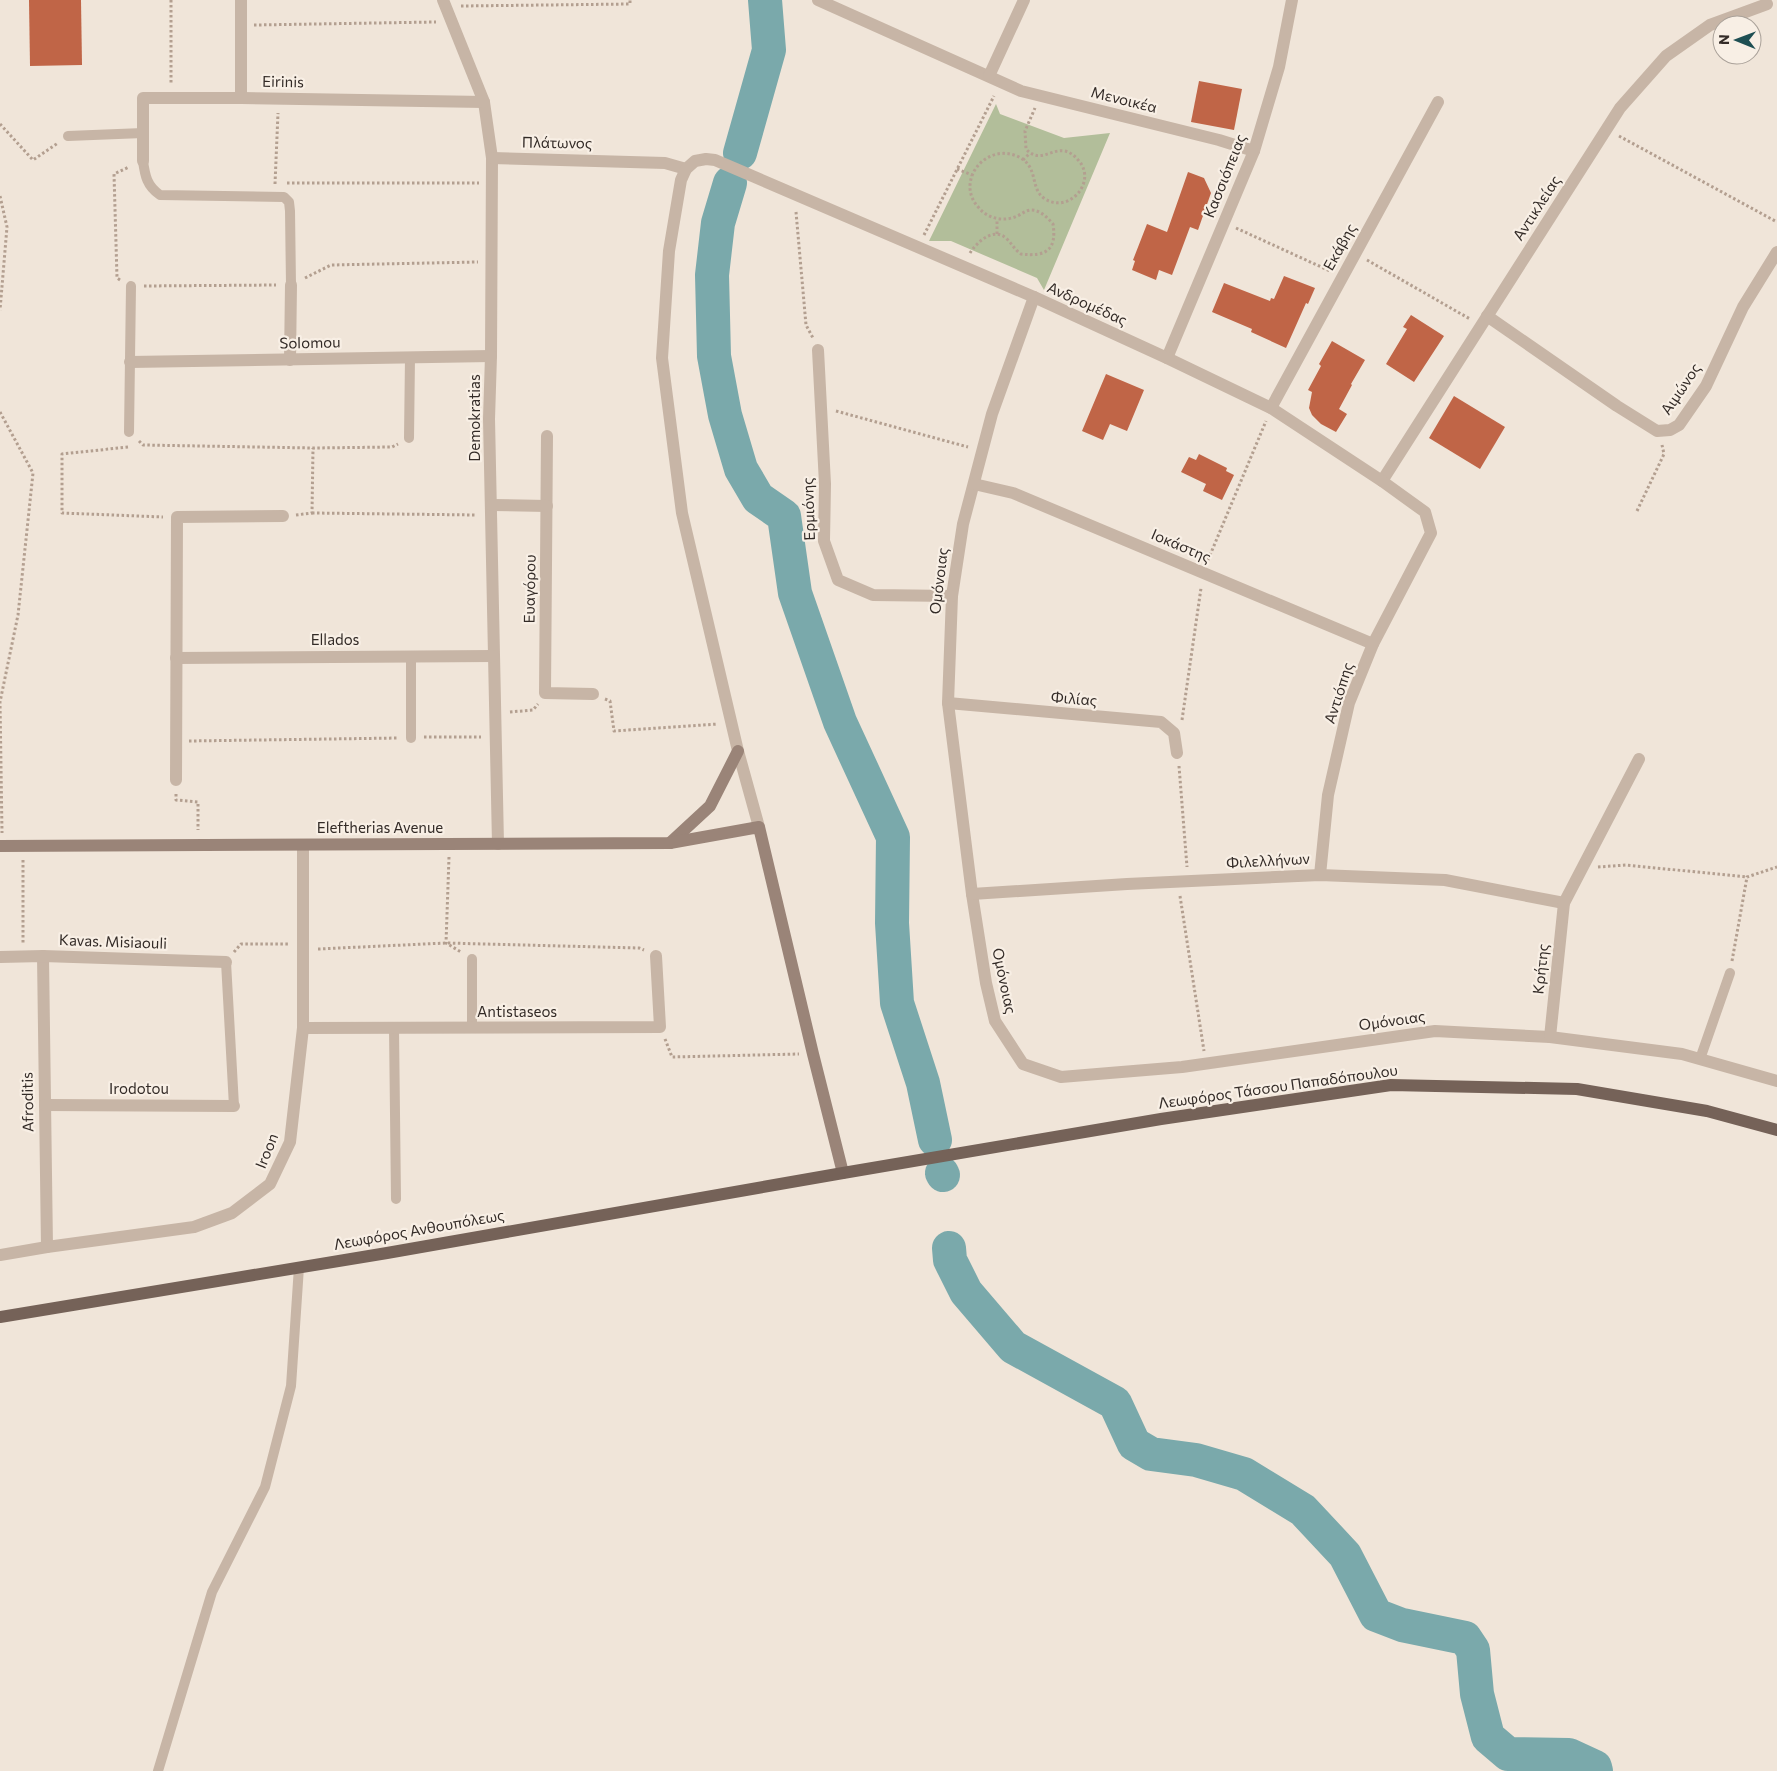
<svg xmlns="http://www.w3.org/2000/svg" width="1777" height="1771" font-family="Commissioner,sans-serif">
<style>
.green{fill:#b2be9a}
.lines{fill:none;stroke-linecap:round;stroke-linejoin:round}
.river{stroke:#7aa9ab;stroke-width:34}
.building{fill:#c06547}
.path{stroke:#b39f90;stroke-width:3;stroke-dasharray:2.5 2.5;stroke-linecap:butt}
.lane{stroke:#c7b5a6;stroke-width:10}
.street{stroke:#c7b5a6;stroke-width:12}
.secondary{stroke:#9a8478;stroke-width:12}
.primary{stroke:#756258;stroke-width:12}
.labels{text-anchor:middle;stroke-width:4.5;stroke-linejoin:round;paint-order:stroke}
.street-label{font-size:15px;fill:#332b27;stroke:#f8efe5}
</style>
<rect width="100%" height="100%" fill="#f0e5d9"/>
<polygon class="green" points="996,104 1000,114 1064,138 1110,133 1044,290 1037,278 951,241 929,241"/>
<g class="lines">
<g class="river">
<polyline points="740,153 769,50 765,0"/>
<polyline points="730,183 718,223 712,275 714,356 725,415 741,469 758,498 784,516 795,593 840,722 893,837 892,923 897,1003 923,1083 935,1140"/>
<polyline points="942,1173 943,1175"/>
<polyline points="949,1248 950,1260 966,1292 1013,1347 1115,1403 1134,1444 1151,1454 1196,1460 1244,1474 1303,1510 1345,1555 1376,1615 1402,1625 1465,1638 1473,1650 1477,1694 1488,1737 1508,1754 1569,1755 1595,1767 1596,1771"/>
</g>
</g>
<g class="building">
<polygon points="29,0 81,0 82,65 30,66"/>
<polygon points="1199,81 1242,89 1234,130 1191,122"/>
<polygon points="1188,172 1204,178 1211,193 1198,230 1190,227 1172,275 1159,270 1156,280 1132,270 1135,261 1133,260 1147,224 1167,232"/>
<polygon points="1284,276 1315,288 1308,304 1306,303 1286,348 1251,332 1252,329 1212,312 1224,283 1270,301 1271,298 1274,299"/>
<polygon points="1411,315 1444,336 1414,382 1386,364 1407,329 1403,327"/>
<polygon points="1332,341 1365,360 1351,384 1352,385 1339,409 1347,414 1336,432 1321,424 1312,415 1309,408 1312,392 1308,390 1321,366 1319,364"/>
<polygon points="1106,374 1144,390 1127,431 1110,424 1103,440 1082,431"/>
<polygon points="1454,396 1505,427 1480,469 1429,438"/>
<polygon points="1199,454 1227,468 1226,471 1234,475 1222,500 1203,491 1206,484 1181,472 1189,457 1196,460"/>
</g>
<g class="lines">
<g class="path">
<polyline points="171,0 171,85"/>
<polyline points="461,6 630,4 630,0"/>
<polyline points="254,25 436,22"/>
<polyline points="0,124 33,160 58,143"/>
<polyline points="1619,136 1777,222"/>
<polyline points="1023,160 1030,153"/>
<polyline points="957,169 972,175"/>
<polyline points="287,183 479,183"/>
<polyline points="275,184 278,113"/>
<polyline points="0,196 7,227 0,310"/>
<polyline points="796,212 806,325 813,338"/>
<polyline points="1236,228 1330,271"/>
<polyline points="997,234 997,219"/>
<polyline points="924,235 994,96"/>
<path d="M970 253C977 242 994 226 1007 239 1012 244 1015 250 1021 254 1046 257 1057 250 1053 224 1047 217 1040 210 1031 210 1026 210 1022 214 1017 216 1005 222 988 219 979 208 955 183 983 145 1014 155 1041 164 1028 188 1045 199 1069 214 1097 182 1079 161 1058 135 1044 169 1026 149L1025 131 1035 108"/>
<polyline points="1367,260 1470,319"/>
<polyline points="305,278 331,265 478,262"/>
<polyline points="120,280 117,278 114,174 129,167"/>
<polyline points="144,286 276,285"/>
<polyline points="836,411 968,447"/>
<polyline points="0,412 33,473 18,615 0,702 2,833"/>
<polyline points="139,441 143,445 313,448 392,447 398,444"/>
<polyline points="128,447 62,454 62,513 163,517"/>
<polyline points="1637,511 1664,454 1662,445"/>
<polyline points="312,513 476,515"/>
<polyline points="296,515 312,513 313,448"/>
<polyline points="1208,560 1266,421"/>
<polyline points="605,699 610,701 614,731 718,724"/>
<polyline points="510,712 533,710 538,704"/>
<polyline points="1182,720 1201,588"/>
<polyline points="424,737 481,737"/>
<polyline points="189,741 398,738"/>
<polyline points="1179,766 1187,867"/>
<polyline points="176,794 176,800 198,802 198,830"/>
<polyline points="449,857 446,943 461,952"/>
<polyline points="23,860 23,943"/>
<polyline points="1598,867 1626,865 1747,877"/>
<polyline points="1180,896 1204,1051"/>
<polyline points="318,949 446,943 639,948 644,950"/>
<polyline points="234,952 241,944 289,944"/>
<polyline points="1732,961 1747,877 1777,867"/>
<polyline points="665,1039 672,1057 799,1054"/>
</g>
<g class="lane">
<polyline points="68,136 143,133"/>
<path d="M143 161C145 176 147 186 160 195L284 197 289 202 290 211 291 285"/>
<polyline points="129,432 131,286"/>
<polyline points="409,438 410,357"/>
<polyline points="411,738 411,656"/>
<polyline points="226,962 234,1106"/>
<polyline points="394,1028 396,1199"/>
<polyline points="472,1028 472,959"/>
<polyline points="1700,1059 1730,973"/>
<polyline points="158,1771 212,1592 265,1487 291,1386 299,1267"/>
</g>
<g class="street">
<polyline points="443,0 484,102 492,158 491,356 489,419 498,844"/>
<polyline points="818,0 1021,91 1219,140 1254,151"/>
<polyline points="989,76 1024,0"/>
<polyline points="241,98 241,0"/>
<polyline points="492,158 665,163 686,169"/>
<polyline points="143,161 143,98 241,98 484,102"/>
<polyline points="1034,297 992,414 963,524 952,596 948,703 972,894 986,983 995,1021 1023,1064 1061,1077 1182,1067 1435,1031 1550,1037 1682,1054 1777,1081"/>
<polyline points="1487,316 1617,406 1657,431 1670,430 1679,425 1706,386 1743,307 1777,252"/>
<polyline points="818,350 825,484 824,541 838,580 873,595 952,596"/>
<polyline points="1167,358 1254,151 1279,67 1292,0"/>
<polyline points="290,360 291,285"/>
<polyline points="130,362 491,356"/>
<polyline points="1271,408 1438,102"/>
<polyline points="547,436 545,693 593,694"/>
<polyline points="1382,481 1620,108 1666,56 1710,25 1767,4"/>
<polyline points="974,484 1013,493 1373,644"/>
<polyline points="492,505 547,506"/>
<polyline points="176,658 493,656"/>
<polyline points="948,703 1161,722 1174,733 1177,753"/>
<polyline points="176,780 177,517 283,516"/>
<polyline points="759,827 738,751 682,513 662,358 669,251 681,180 686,169 695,161 706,159 715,160 1034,297 1167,358 1271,408 1382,481 1425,512 1431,533 1373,644 1349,703 1328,795 1320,875"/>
<polyline points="972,894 1127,884 1320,875 1445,880 1564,903"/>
<polyline points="43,956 47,1247"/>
<polyline points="0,957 43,956 226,962"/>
<polyline points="303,1028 660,1027 656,956"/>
<polyline points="1550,1037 1564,903 1639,759"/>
<polyline points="45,1105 234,1106"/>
<polyline points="0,1255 47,1247 194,1227 232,1213 270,1184 290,1142 303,1028 303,845"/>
</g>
<g class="secondary">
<polyline points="670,843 710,806 738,751"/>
<polyline points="0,846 670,843 759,827 813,1054 843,1173"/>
</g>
<polyline class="primary" points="0,1317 387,1253 843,1173 1161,1119 1391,1085 1577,1089 1707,1111 1777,1130"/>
</g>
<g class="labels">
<g class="street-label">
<text transform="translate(283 82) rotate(1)" y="5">Eirinis</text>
<text transform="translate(1124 100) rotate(14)" y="5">Μενοικέα</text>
<text transform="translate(557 143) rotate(1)" y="5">Πλάτωνος</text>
<text transform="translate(1225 176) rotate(-68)" y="5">Κασσιόπειας</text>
<text transform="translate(1537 208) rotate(-57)" y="5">Αντικλείας</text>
<text transform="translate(1340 247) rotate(-61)" y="5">Εκάβης</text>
<text transform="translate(1087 304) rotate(24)" y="5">Ανδρομέδας</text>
<text transform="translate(310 343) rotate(-1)" y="5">Solomou</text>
<text transform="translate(1681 389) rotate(-56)" y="5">Αιμώνος</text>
<text transform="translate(475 418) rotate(-90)" y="5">Demokratias</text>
<text transform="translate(809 509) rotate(-92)" y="5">Ερμιόνης</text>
<text transform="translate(1181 546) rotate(23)" y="5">Ιοκάστης</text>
<text transform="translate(939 581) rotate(-83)" y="5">Ομόνοιας</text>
<text transform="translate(530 589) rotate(-89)" y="5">Ευαγόρου</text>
<text x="335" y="645">Ellados</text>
<text transform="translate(1339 693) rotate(-72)" y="5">Αντιόπης</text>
<text transform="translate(1074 699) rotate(5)" y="5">Φιλίας</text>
<text x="380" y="833">Eleftherias Avenue</text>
<text transform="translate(1268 861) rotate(-3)" y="5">Φιλελλήνων</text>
<text transform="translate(113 942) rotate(2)" y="5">Kavas. Misiaouli</text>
<text transform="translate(1541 969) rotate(-84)" y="5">Κρήτης</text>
<text transform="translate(1004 981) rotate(78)" y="5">Ομόνοιας</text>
<text x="517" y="1017">Antistaseos</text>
<text transform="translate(1392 1021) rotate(-8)" y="5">Ομόνοιας</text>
<text transform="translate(1278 1087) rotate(-8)" y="5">Λεωφόρος Τάσσου Παπαδόπουλου</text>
<text x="139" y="1094">Irodotou</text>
<text transform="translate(28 1102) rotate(-91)" y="5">Afroditis</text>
<text transform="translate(267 1151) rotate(-68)" y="5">Iroon</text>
<text transform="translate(419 1230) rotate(-10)" y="5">Λεωφόρος Ανθουπόλεως</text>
</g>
</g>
<g transform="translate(1737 40) rotate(271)"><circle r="24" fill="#f8efe5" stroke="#a9a199"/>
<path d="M0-4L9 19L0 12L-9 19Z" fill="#1e4f53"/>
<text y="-8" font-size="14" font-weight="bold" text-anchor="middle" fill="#332b27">N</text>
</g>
</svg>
